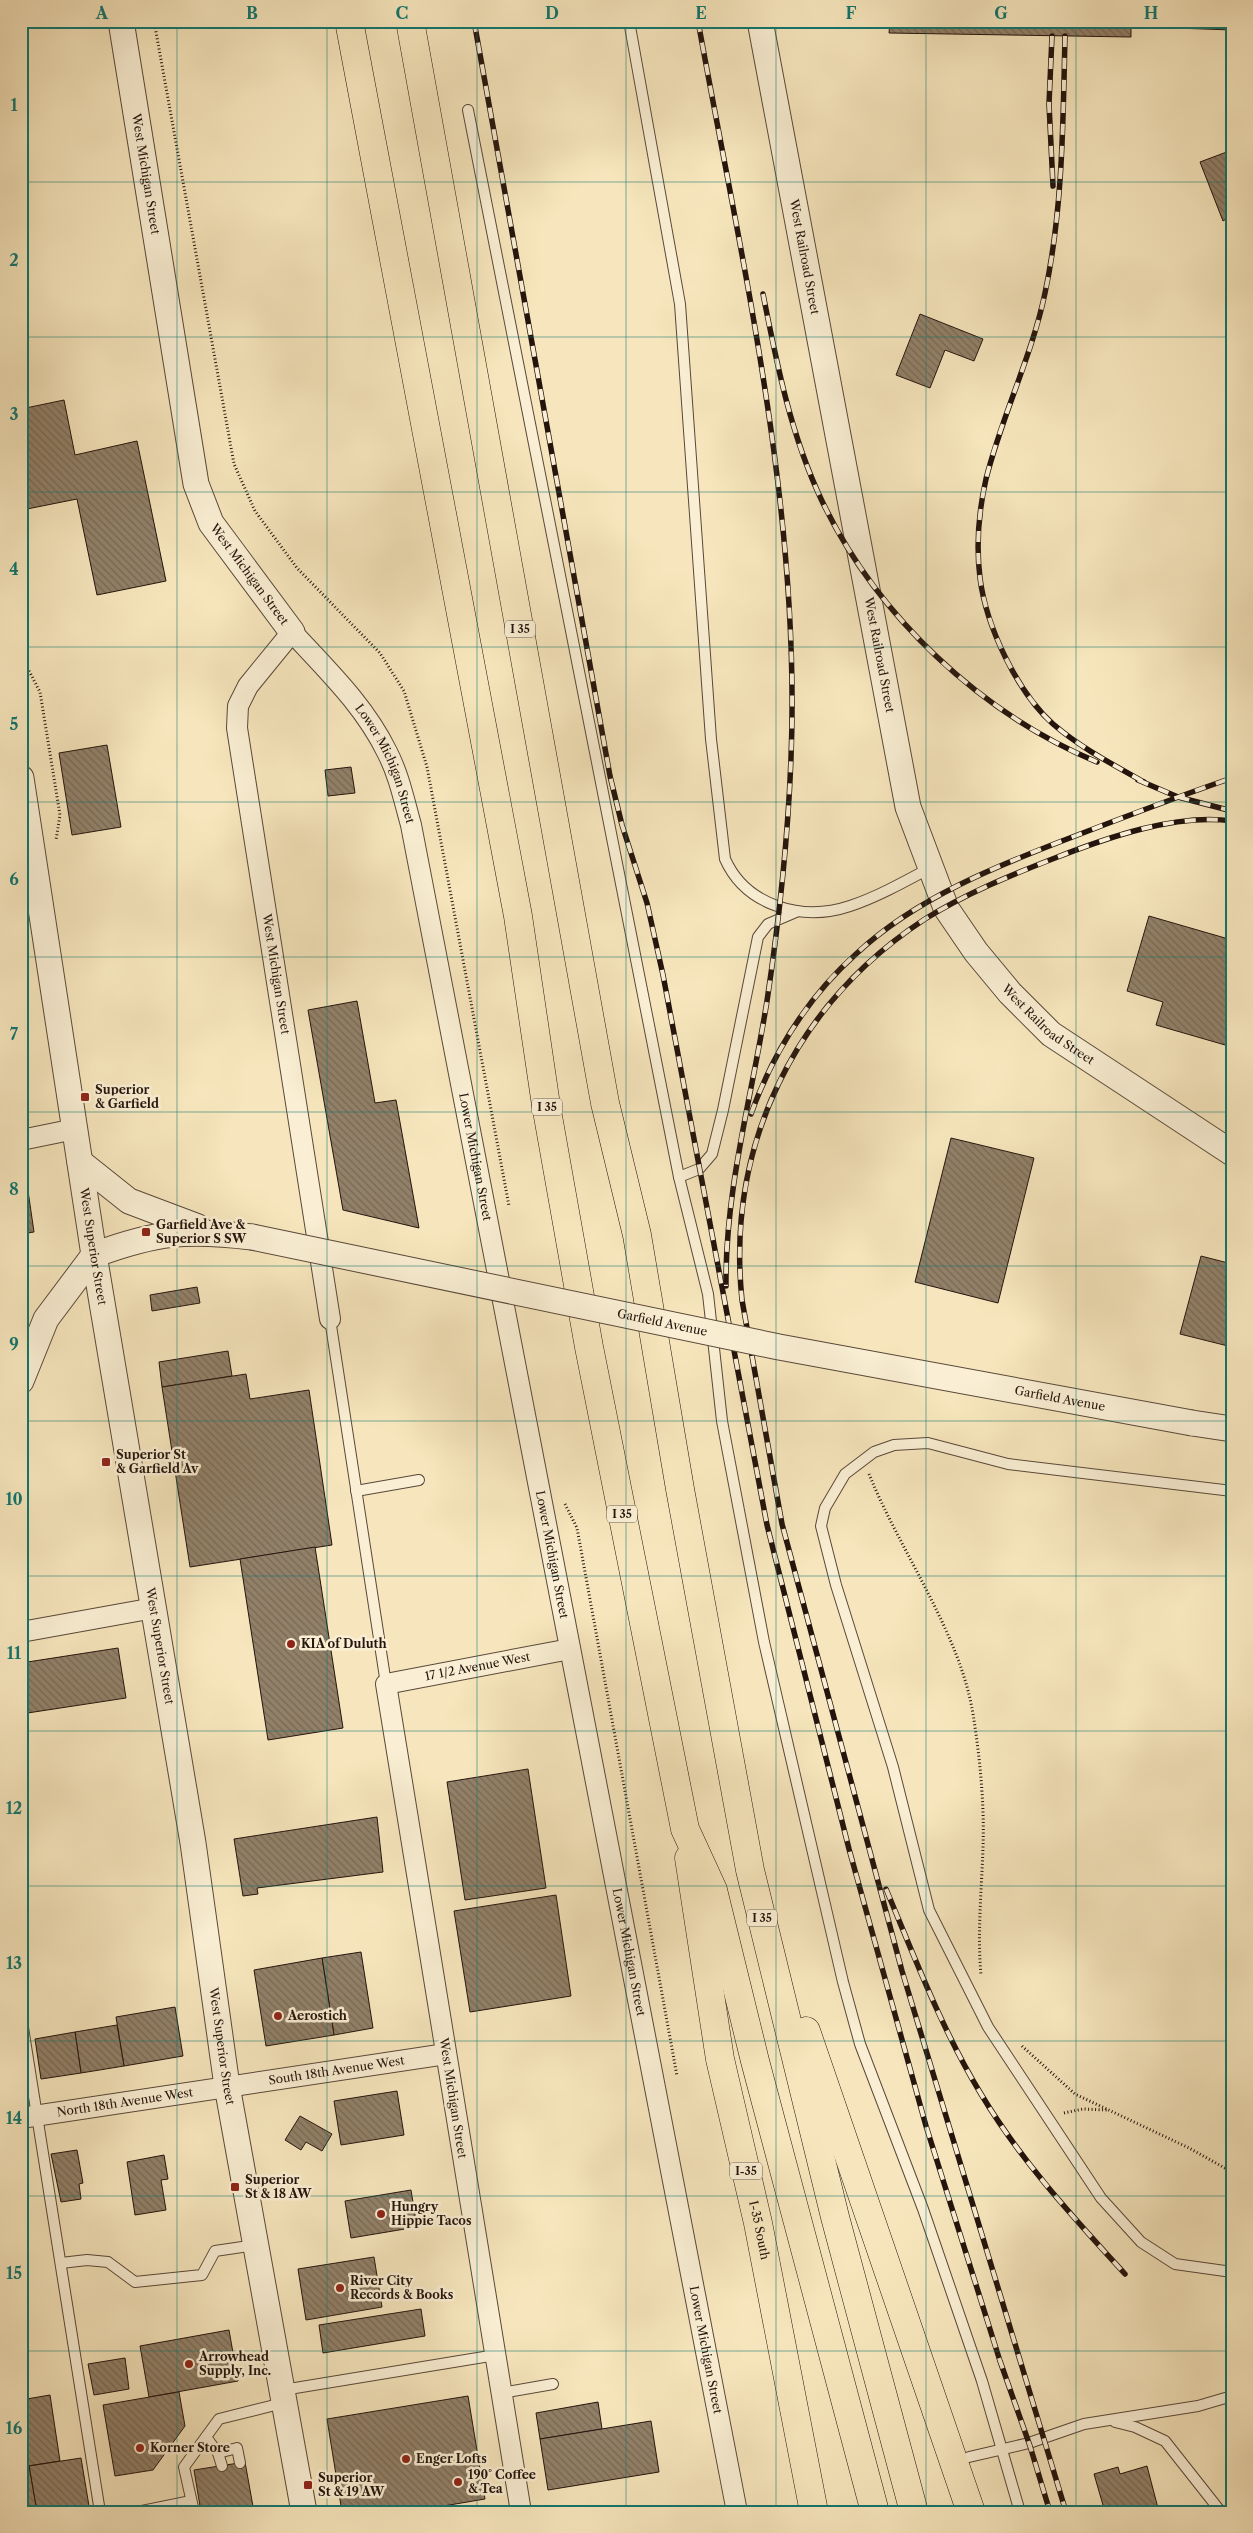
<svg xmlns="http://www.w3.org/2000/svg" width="1253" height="2533" font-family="'Libre Caslon Text',serif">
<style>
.building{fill:url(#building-back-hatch);stroke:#24140d}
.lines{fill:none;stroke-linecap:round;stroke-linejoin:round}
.service-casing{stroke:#594839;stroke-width:12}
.minor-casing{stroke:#594839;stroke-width:22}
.tertiary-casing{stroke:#594839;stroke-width:27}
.motorway-casing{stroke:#24140d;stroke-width:29}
.path{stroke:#24140d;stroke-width:3;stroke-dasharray:1 2.5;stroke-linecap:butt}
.service{stroke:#faefd4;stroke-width:10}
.minor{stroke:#faefd4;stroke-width:20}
.tertiary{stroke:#faefd4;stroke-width:25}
.motorway{stroke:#f7e6bd;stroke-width:28}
.rail-casing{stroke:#24140d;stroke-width:5.5}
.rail{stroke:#faefd4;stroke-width:4;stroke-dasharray:11;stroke-linecap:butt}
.tertiary-bridge-casing{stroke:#594839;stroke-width:27;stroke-linecap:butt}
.tertiary-bridge{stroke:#faefd4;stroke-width:25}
.grid{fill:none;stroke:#0f766e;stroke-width:1;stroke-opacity:0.55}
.poi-dot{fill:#8f2418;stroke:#faefd4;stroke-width:2}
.labels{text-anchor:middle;stroke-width:5;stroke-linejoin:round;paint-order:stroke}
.shield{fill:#faefd4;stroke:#645649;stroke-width:1}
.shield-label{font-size:11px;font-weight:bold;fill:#24140d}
.street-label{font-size:12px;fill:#24140d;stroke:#faefd4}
.poi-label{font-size:12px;font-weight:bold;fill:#24140d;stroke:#faefd4;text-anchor:start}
.neatline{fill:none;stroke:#0f766e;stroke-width:2}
.grid-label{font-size:16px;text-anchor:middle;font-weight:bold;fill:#0f766e}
</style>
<defs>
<pattern id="building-back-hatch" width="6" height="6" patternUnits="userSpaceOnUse" patternTransform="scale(1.25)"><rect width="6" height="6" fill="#928169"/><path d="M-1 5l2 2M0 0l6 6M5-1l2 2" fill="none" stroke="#776855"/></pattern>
</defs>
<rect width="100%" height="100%" fill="#f7e6bd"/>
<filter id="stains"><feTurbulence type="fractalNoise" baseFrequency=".004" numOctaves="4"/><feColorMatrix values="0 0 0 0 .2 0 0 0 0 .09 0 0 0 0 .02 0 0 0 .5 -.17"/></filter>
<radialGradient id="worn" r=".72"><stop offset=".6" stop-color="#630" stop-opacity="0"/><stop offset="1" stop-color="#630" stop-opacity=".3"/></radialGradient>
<g class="building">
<polygon points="890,21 1131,21 1131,37 889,33"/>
<polygon points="1175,21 1232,21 1232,30 1175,28"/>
<polygon points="1232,150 1232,229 1228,218 1223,221 1200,162"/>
<polygon points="920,314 983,339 974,361 945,350 930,388 896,375"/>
<polygon points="64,400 75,455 137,441 166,581 97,595 77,499 22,510 21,409"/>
<polygon points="107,745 121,827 72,835 59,753"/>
<polygon points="351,767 355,793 328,796 325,770"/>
<polygon points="1149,916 1232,940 1232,1047 1156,1025 1163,1002 1127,991"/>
<polygon points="357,1001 375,1103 396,1100 419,1228 343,1210 308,1010"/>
<polygon points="951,1138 1034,1158 998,1303 915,1282"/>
<polygon points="27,1184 34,1232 21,1234 21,1185"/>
<polygon points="1201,1256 1232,1264 1232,1347 1180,1334"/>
<polygon points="197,1287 200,1303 152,1311 150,1295"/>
<polygon points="228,1351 232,1376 162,1387 159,1362"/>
<polygon points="246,1374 250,1399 309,1390 332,1545 190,1567 162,1387"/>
<polygon points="315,1547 343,1728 268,1740 240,1559"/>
<polygon points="118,1648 126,1698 21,1714 21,1663"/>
<polygon points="528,1769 546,1888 465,1900 447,1782"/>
<polygon points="377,1817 383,1872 257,1888 258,1894 243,1896 234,1839"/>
<polygon points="556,1895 571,1996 470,2012 454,1911"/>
<polygon points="361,1952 373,2028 334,2035 322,1958"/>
<polygon points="322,1958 334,2035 266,2046 254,1970"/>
<polygon points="175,2007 183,2056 124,2066 116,2017"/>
<polygon points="117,2025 124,2066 81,2073 75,2032"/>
<polygon points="75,2032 81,2073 41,2079 35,2039"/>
<polygon points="397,2091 404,2135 341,2145 334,2101"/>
<polygon points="300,2116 332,2134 322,2151 306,2142 301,2150 285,2140"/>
<polygon points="77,2150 83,2183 79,2184 81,2199 61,2202 51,2154"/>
<polygon points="164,2155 168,2179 161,2180 166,2210 135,2215 127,2162"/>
<polygon points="411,2190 417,2227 351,2238 345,2201"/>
<polygon points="374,2257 382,2307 306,2320 298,2269"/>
<polygon points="421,2309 425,2336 323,2353 319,2325"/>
<polygon points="229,2330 238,2381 149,2397 140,2346"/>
<polygon points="125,2358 129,2389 94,2395 88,2364"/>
<polygon points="179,2392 185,2426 153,2470 115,2476 103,2405"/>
<polygon points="50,2395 60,2461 21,2467 21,2400"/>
<polygon points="468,2396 485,2499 408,2512 342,2512 327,2419"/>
<polygon points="598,2402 602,2429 540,2439 536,2413"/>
<polygon points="651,2421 659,2472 548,2490 540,2439"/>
<polygon points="81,2458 90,2512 37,2512 29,2466"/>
<polygon points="245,2462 254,2512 201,2512 194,2470"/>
<polygon points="29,2466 37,2512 21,2512 21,2468"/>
<polygon points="1147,2466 1159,2512 1105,2512 1094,2474 1118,2467 1120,2474"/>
</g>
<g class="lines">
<defs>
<g id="service">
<path d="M629 21 680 304 711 739 725 859C746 906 802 922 850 906 877 897 904 882 930 868"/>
<polyline points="468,110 679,1177 708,1294 722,1421 764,1642 843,1982 860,2044 923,2209 982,2381 1020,2512"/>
<polyline points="679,1177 699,1169 712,1154 723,1110 758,937 768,924 796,912"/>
<polyline points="330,1319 386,1684"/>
<polyline points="356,1491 419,1480"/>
<polyline points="1232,1491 1008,1464 928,1443 894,1445 874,1452 845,1474 825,1508 821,1526 836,1585 893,1767 929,1910 988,2027 1101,2198 1141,2242 1175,2264 1232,2272"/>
<polyline points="21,2015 100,2512"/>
<polyline points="61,2263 87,2260 108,2262 135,2282 202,2275 215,2251 256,2245"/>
<polyline points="283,2390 496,2355"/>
<polyline points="502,2393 553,2384"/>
<polyline points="1115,2422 1135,2427 1165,2441 1221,2512"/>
<polyline points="206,2437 218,2453 222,2466"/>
<polyline points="218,2453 237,2448 240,2463"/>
<polyline points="969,2457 1029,2443 1084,2424 1198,2406 1232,2396"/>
<polyline points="137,2512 191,2501"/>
<polyline points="194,2512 184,2467 219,2419 283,2403"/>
</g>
<g id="minor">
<polyline points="21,1140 75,1129"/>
<path id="s1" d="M330 1319 237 728 238 706 248 686 292 632C327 670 364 705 387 752 399 775 404 800 411 825L737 2512"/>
<polyline points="21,1632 154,1608"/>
<path id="s2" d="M21 2118 446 2054"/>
<path id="s3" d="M521 2512 386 1684 570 1649"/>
</g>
<g id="tertiary">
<path id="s4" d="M121 21 196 484 211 523 292 632"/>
<path id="s5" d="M760 21 908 807 946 908 976 952 1010 993 1051 1034 1232 1153"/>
<path id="s6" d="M21 778 94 1255 193 1843 227 2086 304 2512"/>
<polyline points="80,1162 129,1201 198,1227"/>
<path d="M94 1255C156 1232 187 1229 252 1237"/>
<polyline points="21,1381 46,1319 94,1255"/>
<polyline points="1192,1423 1232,1429"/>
</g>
<g id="motorway">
<polyline points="349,21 518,916 546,1105 589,1347 685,1829 713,1890 755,2061 875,2512"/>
<polyline points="410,21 605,1103 637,1235 680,1489 750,1870 835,2217 914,2512"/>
<path id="s7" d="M689 1858 720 2059 758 2223 814 2512"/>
<polyline points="806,2031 971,2512"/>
</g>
</defs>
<use href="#service" class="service-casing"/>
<use href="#minor" class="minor-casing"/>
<use href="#tertiary" class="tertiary-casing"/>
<use href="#motorway" class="motorway-casing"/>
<g class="path">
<polyline points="154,21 234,464 255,511 297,568 380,653 404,691 427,767 509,1206"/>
<polyline points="21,637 26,665 40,692 60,815 56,840"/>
<path d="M869 1474C900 1551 960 1633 973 1714 978 1745 982 1780 983 1812 985 1866 976 1920 981 1975"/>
<polyline points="565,1504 577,1528 677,2076"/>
<polyline points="1022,2046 1075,2094 1189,2148 1232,2172"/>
<polyline points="1064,2113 1083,2109 1107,2110"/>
</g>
<use href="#service" class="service"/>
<use href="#minor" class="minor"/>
<use href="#tertiary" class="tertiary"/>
<use href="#motorway" class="motorway"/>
<defs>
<g id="rail">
<polyline points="474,21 610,776 622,825 647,903 663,975 767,1525 849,1849 926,2126 1000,2361 1030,2446 1050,2512"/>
<path d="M698 21C742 264 801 510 791 758 788 839 779 921 767 1001 752 1096 725 1189 726 1286"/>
<polyline points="1052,36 1049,104 1053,186"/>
<path d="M1065 36C1063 121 1063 209 1045 293 1032 356 1002 415 986 479 979 510 976 546 980 578 986 626 1017 692 1053 724 1081 748 1112 764 1144 782"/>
<path d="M763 294C777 365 791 436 822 501 877 616 980 713 1097 762"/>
<polyline points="1138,780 1178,797 1232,811"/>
<path d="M751 1114C773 1053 808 997 856 954 917 897 999 865 1075 836 1127 816 1179 796 1232 778"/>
<path d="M886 1889C915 1958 942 2030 981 2094 1021 2161 1073 2217 1125 2274"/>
<path d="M1066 2512 902 1971 782 1524 742 1300C726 1145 795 1004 925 919 965 894 1011 875 1055 858 1106 838 1176 813 1232 821"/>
</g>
</defs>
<use href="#rail" class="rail-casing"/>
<use href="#rail" class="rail"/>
<defs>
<g id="tertiary-bridge">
<path id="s8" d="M252 1237 779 1347 1192 1423"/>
</g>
</defs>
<use href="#tertiary-bridge" class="tertiary-bridge-casing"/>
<use href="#tertiary-bridge" class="tertiary-bridge"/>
</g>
<path class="grid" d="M177 21V2512M327 21V2512M477 21V2512M626 21V2512M776 21V2512M926 21V2512M1076 21V2512M21 182H1232M21 337H1232M21 492H1232M21 647H1232M21 802H1232M21 957H1232M21 1112H1232M21 1266H1232M21 1421H1232M21 1576H1232M21 1731H1232M21 1886H1232M21 2041H1232M21 2196H1232M21 2351H1232"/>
<g class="poi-dot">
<rect x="80" y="1092" width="10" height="10" rx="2.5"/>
<rect x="141" y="1227" width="10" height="10" rx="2.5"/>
<rect x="101" y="1457" width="10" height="10" rx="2.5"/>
<circle cx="291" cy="1644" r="5"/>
<circle cx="278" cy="2016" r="5"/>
<rect x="230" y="2182" width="10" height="10" rx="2.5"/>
<circle cx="381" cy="2214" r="5"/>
<circle cx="340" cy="2288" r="5"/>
<circle cx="189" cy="2364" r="5"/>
<circle cx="140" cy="2448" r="5"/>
<circle cx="406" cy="2459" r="5"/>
<circle cx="458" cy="2482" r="5"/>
<rect x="303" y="2480" width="10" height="10" rx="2.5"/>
</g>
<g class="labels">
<g class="shield">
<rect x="505" y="620.5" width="30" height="17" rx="4"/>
<rect x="532" y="1098.5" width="30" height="17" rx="4"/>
<rect x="607" y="1505.5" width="30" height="17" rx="4"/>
<rect x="747" y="1909.5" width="30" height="17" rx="4"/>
<rect x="730" y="2162.5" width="32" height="17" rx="4"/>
</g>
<g class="shield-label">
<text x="520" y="633">I 35</text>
<text x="547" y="1111">I 35</text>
<text x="622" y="1518">I 35</text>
<text x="762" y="1922">I 35</text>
<text x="746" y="2175">I-35</text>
</g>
<g class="street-label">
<text dy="4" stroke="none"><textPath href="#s4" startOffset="155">West Michigan Street</textPath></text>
<text dy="4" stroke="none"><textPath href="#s5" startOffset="240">West Railroad Street</textPath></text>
<text dy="4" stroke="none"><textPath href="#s4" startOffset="575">West Michigan Street</textPath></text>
<text dy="4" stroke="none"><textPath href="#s5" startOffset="645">West Railroad Street</textPath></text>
<text dy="4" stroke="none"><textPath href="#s1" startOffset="876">Lower Michigan Street</textPath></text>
<text transform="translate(276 974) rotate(81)" y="4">West Michigan Street</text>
<text dy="4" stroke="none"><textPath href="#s5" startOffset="1064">West Railroad Street</textPath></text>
<text dy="4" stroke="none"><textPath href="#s1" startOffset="1281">Lower Michigan Street</textPath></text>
<text dy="4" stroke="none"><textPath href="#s6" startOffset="474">West Superior Street</textPath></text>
<text dy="4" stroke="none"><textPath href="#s8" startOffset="419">Garfield Avenue</textPath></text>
<text dy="4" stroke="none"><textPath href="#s8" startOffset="824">Garfield Avenue</textPath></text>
<text dy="4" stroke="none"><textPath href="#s1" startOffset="1686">Lower Michigan Street</textPath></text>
<text dy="4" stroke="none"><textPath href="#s6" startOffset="879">West Superior Street</textPath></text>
<text dy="4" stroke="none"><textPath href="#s3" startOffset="932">17 1/2 Avenue West</textPath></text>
<text dy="4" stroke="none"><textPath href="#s1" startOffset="2091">Lower Michigan Street</textPath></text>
<text dy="4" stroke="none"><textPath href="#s6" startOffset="1284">West Superior Street</textPath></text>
<text dy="4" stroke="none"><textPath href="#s2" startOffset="319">South 18th Avenue West</textPath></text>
<text transform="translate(453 2098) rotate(81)" y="4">West Michigan Street</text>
<text dy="4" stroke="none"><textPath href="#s2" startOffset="105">North 18th Avenue West</textPath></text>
<text dy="4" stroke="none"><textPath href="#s7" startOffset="379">I-35 South</textPath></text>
<text dy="4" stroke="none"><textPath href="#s1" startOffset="2496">Lower Michigan Street</textPath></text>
</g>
<g class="poi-label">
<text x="95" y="1094">Superior<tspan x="95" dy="14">&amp; Garfield</tspan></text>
<text x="156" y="1229">Garfield Ave &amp;<tspan x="156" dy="14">Superior S SW</tspan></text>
<text x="116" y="1459">Superior St<tspan x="116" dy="14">&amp; Garfield Av</tspan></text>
<text x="301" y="1648">KIA of Duluth</text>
<text x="288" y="2020">Aerostich</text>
<text x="245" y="2184">Superior<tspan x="245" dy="14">St &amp; 18 AW</tspan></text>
<text x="391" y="2211">Hungry<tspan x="391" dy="14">Hippie Tacos</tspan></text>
<text x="350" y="2285">River City<tspan x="350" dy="14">Records &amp; Books</tspan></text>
<text x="199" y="2361">Arrowhead<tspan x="199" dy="14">Supply, Inc.</tspan></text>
<text x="150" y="2452">Korner Store</text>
<text x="416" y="2463">Enger Lofts</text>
<text x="468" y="2479">190° Coffee<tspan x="468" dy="14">&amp; Tea</tspan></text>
<text x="318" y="2482">Superior<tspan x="318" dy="14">St &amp; 19 AW</tspan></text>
</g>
</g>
<rect width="1253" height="2533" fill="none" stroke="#f7e6bd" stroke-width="55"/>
<rect x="28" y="28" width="1198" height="2478" class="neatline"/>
<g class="grid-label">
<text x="102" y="19">A</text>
<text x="252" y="19">B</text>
<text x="402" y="19">C</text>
<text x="552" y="19">D</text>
<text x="701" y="19">E</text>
<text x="851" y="19">F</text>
<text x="1001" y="19">G</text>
<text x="1151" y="19">H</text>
<text x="14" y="111">1</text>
<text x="14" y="266">2</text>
<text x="14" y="420">3</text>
<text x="14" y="575">4</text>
<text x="14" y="730">5</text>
<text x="14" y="885">6</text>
<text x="14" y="1040">7</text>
<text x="14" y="1195">8</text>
<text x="14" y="1350">9</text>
<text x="14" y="1505">10</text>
<text x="14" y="1659">11</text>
<text x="14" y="1814">12</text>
<text x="14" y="1969">13</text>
<text x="14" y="2124">14</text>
<text x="14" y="2279">15</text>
<text x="14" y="2434">16</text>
</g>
<rect width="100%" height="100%" filter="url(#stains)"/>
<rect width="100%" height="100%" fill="url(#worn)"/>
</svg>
